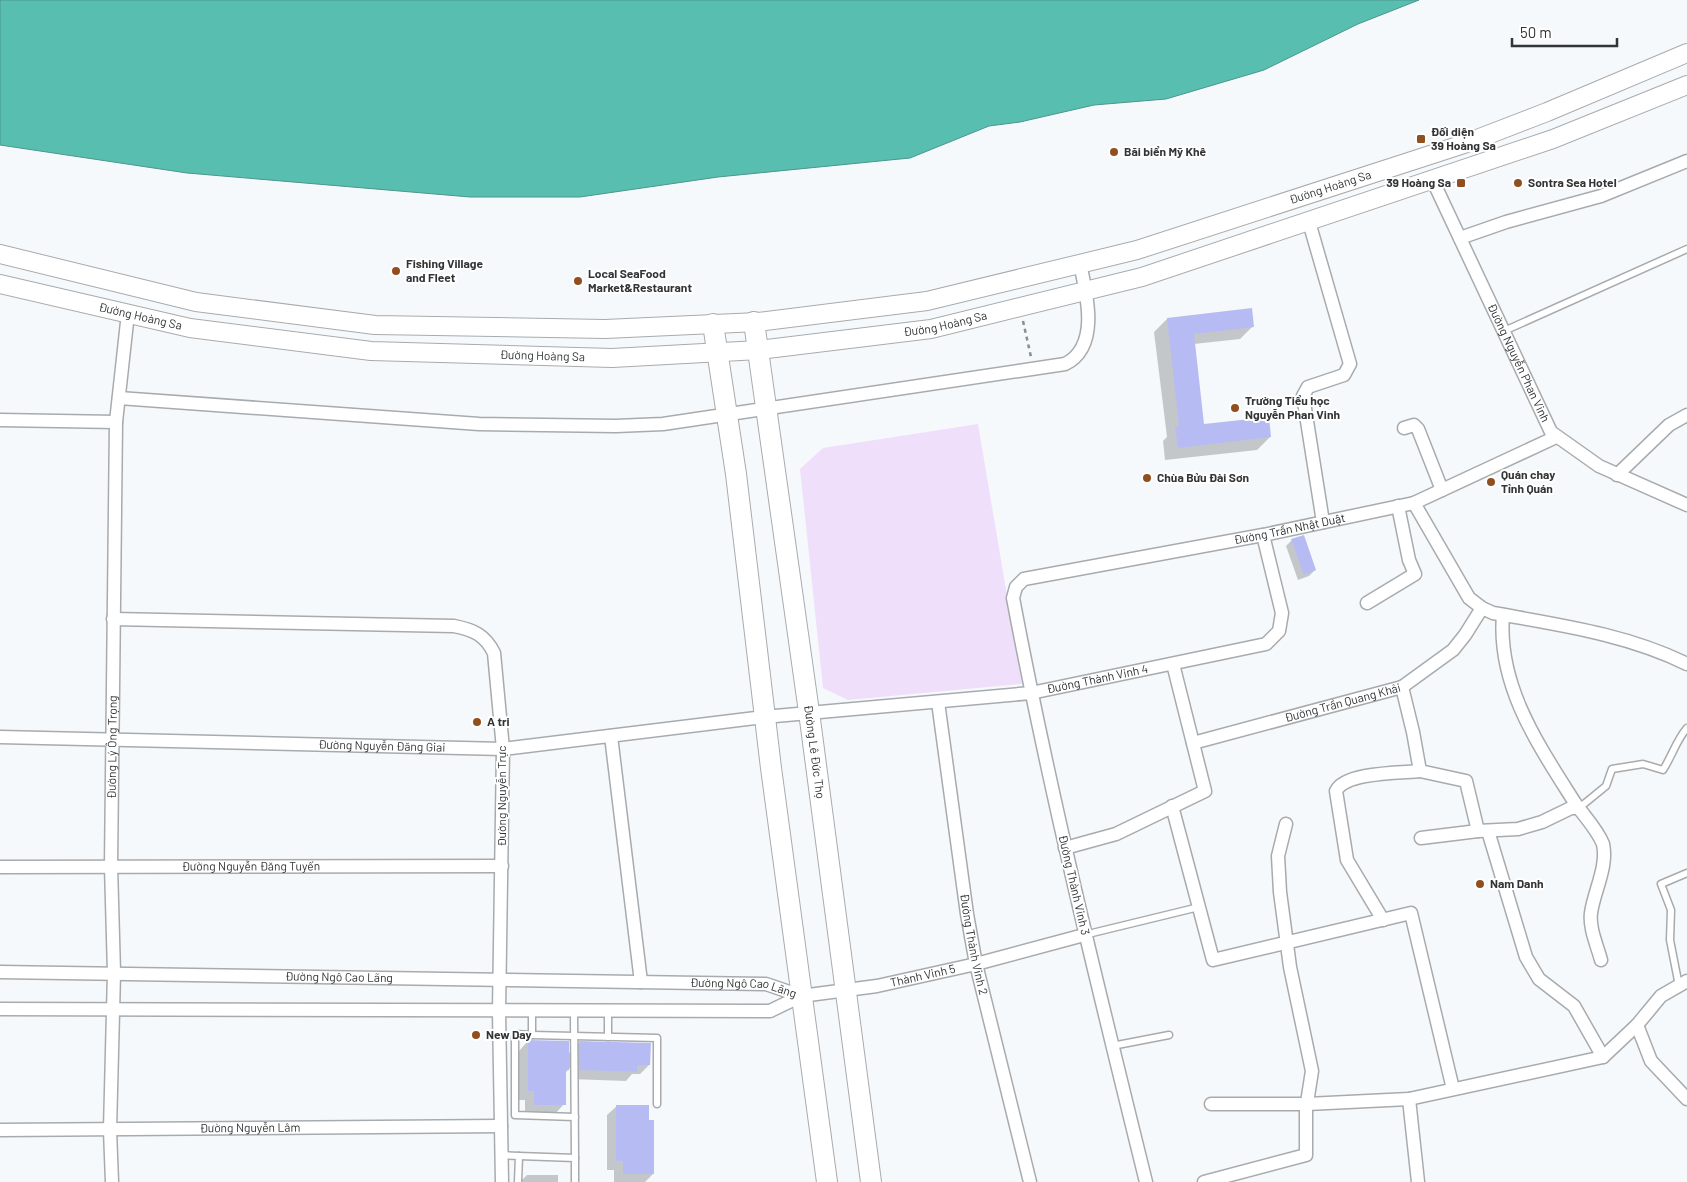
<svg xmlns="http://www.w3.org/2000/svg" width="1687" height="1182" font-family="Barlow,sans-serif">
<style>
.green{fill:#f0dffa}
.water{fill:#58bfb0;stroke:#4d958b}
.shadow{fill:#0003}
.building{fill:#b7bbf3}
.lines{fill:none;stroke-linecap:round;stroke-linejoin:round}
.lane-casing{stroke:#a8abad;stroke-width:9}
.street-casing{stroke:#a8abad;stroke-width:15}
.secondary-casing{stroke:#a8abad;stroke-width:20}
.primary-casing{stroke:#a8abad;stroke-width:22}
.path{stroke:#8b8d8f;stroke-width:2.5;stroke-dasharray:4 4;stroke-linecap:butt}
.lane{stroke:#fff;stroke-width:6}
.street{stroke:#fff;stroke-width:12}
.secondary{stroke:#fff;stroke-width:18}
.primary{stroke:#fff;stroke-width:20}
.poi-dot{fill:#914e1e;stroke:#fff;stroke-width:2}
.labels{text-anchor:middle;stroke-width:4;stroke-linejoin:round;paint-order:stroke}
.poi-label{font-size:12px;font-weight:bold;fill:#333435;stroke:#fff;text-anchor:start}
.street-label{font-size:12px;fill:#333435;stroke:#fff}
</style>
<rect width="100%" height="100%" fill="#f6f9fc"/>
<polygon class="green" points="978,424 1022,684 848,700 823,688 800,469 823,448"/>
<polygon class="water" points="0,0 1419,0 1358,24 1264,70 1166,99 1094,105 1020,122 989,126 910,158 718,177 580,197 470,197 187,173 0,145"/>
<g class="shadow">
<polygon points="1167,319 1253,326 1240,339 1194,344 1203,425 1270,437 1257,450 1165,460 1163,441 1167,437 1154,332"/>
<polygon points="1292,540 1315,570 1309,576 1298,580 1286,546"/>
<polygon points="528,1041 568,1054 580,1042 649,1065 640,1074 632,1074 626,1081 570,1079 570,1068 564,1074 564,1104 555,1114 525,1114 525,1100 519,1100 519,1051"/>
<polygon points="617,1106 653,1174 645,1182 614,1182 614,1170 607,1170 607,1115"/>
<polygon points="527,1175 558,1175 558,1182 520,1182"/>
</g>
<g class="building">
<polygon points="1252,308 1254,327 1194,334 1204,424 1269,417 1271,437 1178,448 1175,427 1179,426 1167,318"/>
<polygon points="1304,535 1316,570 1304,575 1291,539"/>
<polygon points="528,1040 569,1041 569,1070 566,1070 566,1105 534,1105 534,1091 528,1091"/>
<polygon points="579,1041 651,1043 650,1065 637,1065 637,1072 579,1070"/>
<polygon points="616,1105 649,1105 649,1120 654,1120 654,1174 623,1174 623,1161 616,1161"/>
</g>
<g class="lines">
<defs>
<g id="lane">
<polyline points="1504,331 1687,249"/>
<path d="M1579 808 1606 786 1612 769 1643 764 1663 770C1672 756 1676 741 1687 728"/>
<polyline points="1084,935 1199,907"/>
<polyline points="1679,986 1670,940 1671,910 1661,884 1687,873"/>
<polyline points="532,1012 532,1035 515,1034 515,1115 575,1117"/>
<polyline points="574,1012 575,1158"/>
<polyline points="608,1012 608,1037"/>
<polyline points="532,1035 657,1038 657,1104"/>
<polyline points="1112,1046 1169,1035"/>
<polyline points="501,1155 519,1156 518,1182"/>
<polyline points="519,1156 575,1158 575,1182"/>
</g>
<g id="street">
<path id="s1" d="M1433 181 1551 432 1599 466 1687 505"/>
<polyline points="1309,222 1350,364 1344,375 1308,387 1303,396 1323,522"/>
<polyline points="1460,238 1506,222 1601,196 1687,161"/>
<path d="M119 398 479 424 616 426 663 424 1065 364C1100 347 1087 295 1080 264"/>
<polyline points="0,420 116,422"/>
<polyline points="1404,428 1414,425 1418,429 1442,490"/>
<polyline points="1617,475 1669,425 1687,415"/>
<path d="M1414 503 1469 598 1482 608 1493 613C1559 625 1626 634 1687 664"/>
<polyline points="1367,603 1415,574 1409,560 1398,506"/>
<path d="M1503 615C1497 686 1539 746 1575 803 1584 816 1597 829 1603 844 1608 867 1594 891 1591 913 1589 928 1597 945 1601 960"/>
<path d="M113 619 454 626C474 630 485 635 494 653L503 749 499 1012 502 1182"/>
<polyline points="1402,687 1453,650 1465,635 1482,608"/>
<path id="s2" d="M938 702 967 914 976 964 1030 1182"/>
<polyline points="611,736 641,982"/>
<path id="s3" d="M0 737 503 749 764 717 1031 693 1266 644 1279 631 1282 613 1263 535"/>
<path id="s4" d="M1193 743 1402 687 1413 732 1420 771 1466 781 1478 831"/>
<polyline points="1172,806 1213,960 1411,913 1453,1089"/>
<polyline points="1488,831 1526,957 1539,979 1574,1006 1603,1057"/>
<polyline points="1421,838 1478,831 1518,829 1542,822 1571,808 1579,808"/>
<polyline points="1065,848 1116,834 1205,791 1173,664"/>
<path id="s5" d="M0 867 502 866"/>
<path d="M1383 920 1347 860 1336 791C1345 772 1400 773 1420 771"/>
<path id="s6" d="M0 972 766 984 801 996"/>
<path id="s7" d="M0 1009 770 1011 801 996 877 986 976 964 1084 935"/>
<polyline points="1637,1025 1651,1061 1687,1099"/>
<polyline points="1409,1099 1418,1182"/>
<polyline points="1211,1104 1307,1104 1409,1099 1603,1057 1637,1025 1661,996 1687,981"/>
<path id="s8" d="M0 1130 501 1126"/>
<path id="s9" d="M112 1182 110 1130 114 973 111 866 116 422 128 313"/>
<path id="s10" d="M1146 1182C1098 988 1050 794 1013 598L1016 587 1024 579 1263 535 1414 503 1556 437"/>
<polyline points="1204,1182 1306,1155 1306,1109 1312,1071 1290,967 1280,892 1278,856 1286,824"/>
</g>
<g id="secondary">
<path id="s11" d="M0 254 196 302 375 325 605 329 758 322 927 301 1137 250 1464 144 1547 112 1687 53"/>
<path id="s12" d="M0 284 190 328 371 351 612 358 759 350 931 329 1142 277 1553 139 1687 85"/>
</g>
<g id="primary">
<path id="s13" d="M754 322 809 712 871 1182"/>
<polyline points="713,324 736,474 771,768 827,1182"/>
</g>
</defs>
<use href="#lane" class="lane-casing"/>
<use href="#street" class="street-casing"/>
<use href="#secondary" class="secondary-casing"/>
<use href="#primary" class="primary-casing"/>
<polyline class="path" points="1023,321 1031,357"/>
<use href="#lane" class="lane"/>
<use href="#street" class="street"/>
<use href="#secondary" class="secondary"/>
<use href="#primary" class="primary"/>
</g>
<g class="poi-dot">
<rect x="1416" y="134" width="10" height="10" rx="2.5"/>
<circle cx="1114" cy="152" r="5"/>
<rect x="1456" y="178" width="10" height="10" rx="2.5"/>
<circle cx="1518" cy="183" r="5"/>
<circle cx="396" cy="271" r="5"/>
<circle cx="578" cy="281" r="5"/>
<circle cx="1235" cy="408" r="5"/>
<circle cx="1147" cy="478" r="5"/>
<circle cx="1491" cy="482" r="5"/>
<circle cx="477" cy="722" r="5"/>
<circle cx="1480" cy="884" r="5"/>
<circle cx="476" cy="1035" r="5"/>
</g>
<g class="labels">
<g class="poi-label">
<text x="1431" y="136">Đối diện<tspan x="1431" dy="14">39 Hoàng Sa</tspan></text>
<text x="1124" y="156">Bãi biển Mỹ Khê</text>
<text x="1451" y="187" text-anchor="end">39 Hoàng Sa</text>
<text x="1528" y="187">Sontra Sea Hotel</text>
<text x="406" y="268">Fishing Village<tspan x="406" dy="14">and Fleet</tspan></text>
<text x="588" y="278">Local SeaFood<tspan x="588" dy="14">Market&amp;Restaurant</tspan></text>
<text x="1245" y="405">Trường Tiểu học<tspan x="1245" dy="14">Nguyễn Phan Vinh</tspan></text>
<text x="1501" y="479">Quán chay<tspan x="1501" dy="14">Tỉnh Quán</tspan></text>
<text x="1157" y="482">Chùa Bửu Đài Sơn</text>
<text x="487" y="726">A tri</text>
<text x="1490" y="888">Nam Danh</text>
<text x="486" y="1039">New Day</text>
</g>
<g class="street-label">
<text dy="4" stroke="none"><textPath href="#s11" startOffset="1355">Đường Hoàng Sa</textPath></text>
<text dy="4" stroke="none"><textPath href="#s12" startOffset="144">Đường Hoàng Sa</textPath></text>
<text dy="4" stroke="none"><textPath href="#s12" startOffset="954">Đường Hoàng Sa</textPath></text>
<text dy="4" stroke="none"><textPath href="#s12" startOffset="549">Đường Hoàng Sa</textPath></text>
<text dy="4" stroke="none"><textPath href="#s1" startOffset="201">Đường Nguyễn Phan Vinh</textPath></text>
<text dy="4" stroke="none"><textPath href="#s10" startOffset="892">Đường Trần Nhật Duật</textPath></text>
<text dy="4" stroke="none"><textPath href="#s3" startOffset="1102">Đường Thành Vinh 4</textPath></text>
<text dy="4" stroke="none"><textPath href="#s4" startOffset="155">Đường Trần Quang Khải</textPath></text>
<text dy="4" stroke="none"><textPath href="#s3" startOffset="382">Đường Nguyễn Đăng Giai</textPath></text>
<text dy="4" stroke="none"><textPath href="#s9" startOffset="435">Đường Lý Ông Trọng</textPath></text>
<text dy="4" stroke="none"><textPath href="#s13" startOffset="434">Đường Lê Đức Thọ</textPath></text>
<text transform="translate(502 796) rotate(-90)" y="4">Đường Nguyễn Trực</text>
<text dy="4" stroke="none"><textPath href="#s5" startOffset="251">Đường Nguyễn Đăng Tuyến</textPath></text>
<text transform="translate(1074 885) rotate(77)" y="4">Đường Thành Vinh 3</text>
<text dy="4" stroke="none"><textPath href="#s2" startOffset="245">Đường Thành Vinh 2</textPath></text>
<text dy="4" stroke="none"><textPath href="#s7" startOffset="928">Thành Vinh 5</textPath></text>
<text dy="4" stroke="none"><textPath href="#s6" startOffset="339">Đường Ngô Cao Lãng</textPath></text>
<text dy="4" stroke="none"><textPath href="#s6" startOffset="744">Đường Ngô Cao Lãng</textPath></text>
<text dy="4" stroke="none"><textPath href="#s8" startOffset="250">Đường Nguyễn Lâm</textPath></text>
</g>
</g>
<path d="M1512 38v8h105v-8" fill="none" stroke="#333435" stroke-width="2.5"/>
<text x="1520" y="38" font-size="15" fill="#333435" stroke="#ffffff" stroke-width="4" paint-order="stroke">50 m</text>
</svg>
